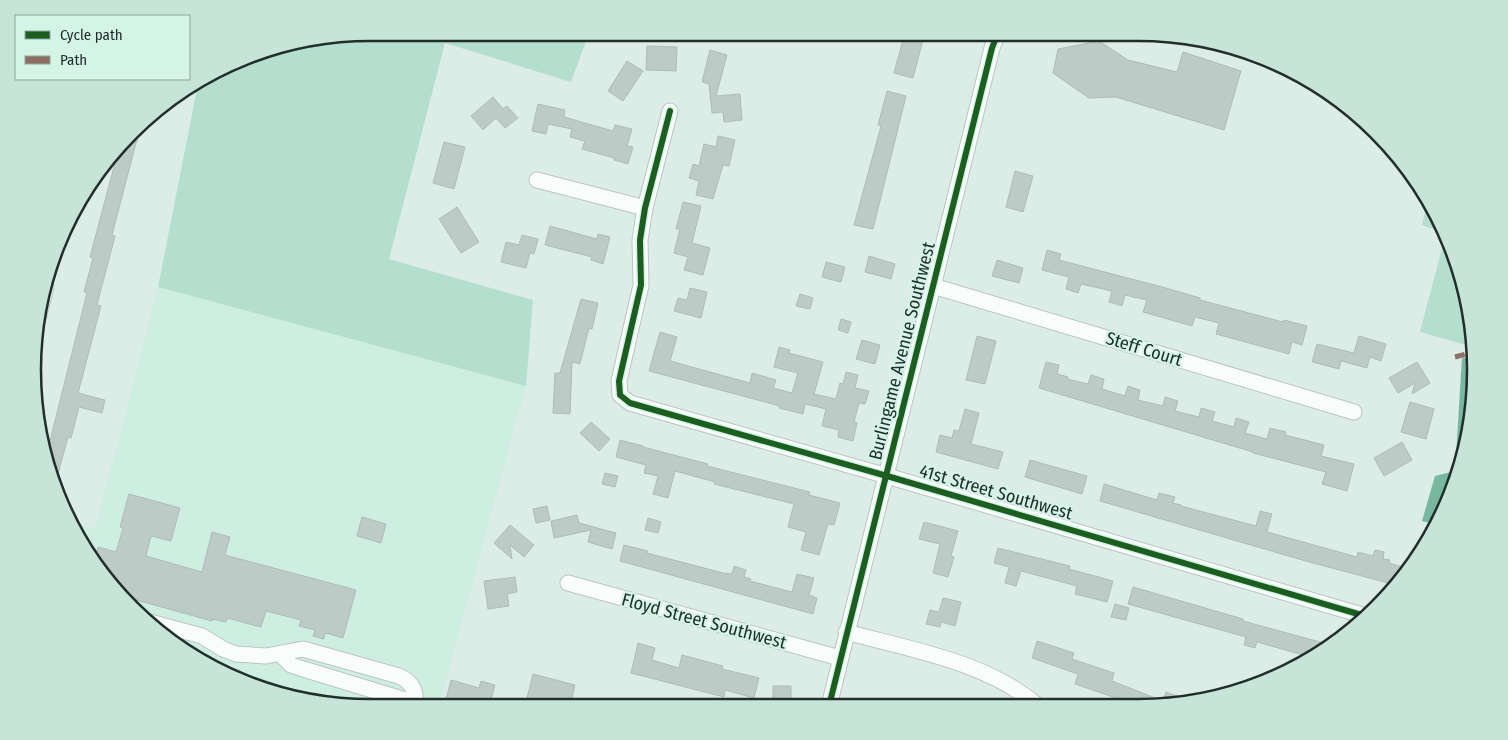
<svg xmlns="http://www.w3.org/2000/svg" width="1508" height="740" font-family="'Fira Sans Condensed',sans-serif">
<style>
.built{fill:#cfeee2}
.green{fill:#b4dece}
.water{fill:#78b8a1}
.building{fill:#bdcbc6;stroke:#aebcb7}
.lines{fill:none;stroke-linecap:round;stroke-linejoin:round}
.minor-casing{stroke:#b9c6c1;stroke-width:17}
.minor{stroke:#fafcfb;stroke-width:15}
.quiet{stroke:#8d6e63;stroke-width:5;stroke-dasharray:10 5;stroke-linecap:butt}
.cycleway-casing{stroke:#d4f4e7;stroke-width:9}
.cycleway{stroke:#1b5e20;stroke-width:6}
.labels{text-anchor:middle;stroke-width:4.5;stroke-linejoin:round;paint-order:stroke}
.street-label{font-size:18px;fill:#222e29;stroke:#d4f4e7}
.rim{fill:none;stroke:#222e29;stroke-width:2.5}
</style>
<rect width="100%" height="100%" fill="#dbede6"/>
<polygon class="built" points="158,287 526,386 439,707 370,707 304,701 241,682 182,650 132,609 69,522 95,529"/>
<g class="green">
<polygon points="370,33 589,33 571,82 445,43 389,259 533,300 526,386 158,287 198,84 261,51"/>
<polygon points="1428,200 1445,233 1422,225"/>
<polygon points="1446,233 1450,241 1469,304 1473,347 1420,332"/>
</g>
<polygon class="water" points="1462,357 1474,360 1475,370 1469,436 1450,499 1435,524 1422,521 1435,476 1455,471"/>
<g class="building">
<polygon points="905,32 925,32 913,78 894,73"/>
<polygon points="1099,41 1128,60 1177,72 1183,52 1241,71 1224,130 1116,97 1089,98 1053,73 1058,49"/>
<polygon points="647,46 677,47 676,71 646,70"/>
<polygon points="710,50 727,55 716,96 740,94 742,120 724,122 723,112 712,113 709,84 702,82"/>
<polygon points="627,61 643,71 623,101 608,91"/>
<polygon points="887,91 906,96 873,229 854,225 881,126 878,125"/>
<polygon points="493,97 503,109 507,106 518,118 505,128 496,118 483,130 471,116"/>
<polygon points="538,104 565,110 564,117 613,131 615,125 632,129 627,146 633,147 628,164 614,160 614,158 582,149 585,141 570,137 572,129 548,124 546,134 532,131"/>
<polygon points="141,124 112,235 115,236 97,305 101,306 78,393 105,400 102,413 79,407 71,438 68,437 56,481 47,453 87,293 84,292 93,258 90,257 120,144"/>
<polygon points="718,136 735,140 729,166 723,165 713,199 696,195 699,181 689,178 693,164 699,166 704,144 716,147"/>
<polygon points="444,142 465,147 454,189 433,183"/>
<polygon points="1015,171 1033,176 1023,212 1006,207"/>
<polygon points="683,202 701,206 692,243 710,248 703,275 684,270 688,257 674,253 680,229 676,229"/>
<polygon points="457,207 479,242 461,253 439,219"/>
<polygon points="550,226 597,239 598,234 610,237 603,264 591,260 592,257 545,245"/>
<polygon points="522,235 538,239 534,254 530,253 526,268 501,262 506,242 519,245"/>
<polygon points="1047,250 1061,254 1059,260 1166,288 1200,298 1200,300 1283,322 1284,320 1307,326 1302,345 1292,342 1289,354 1216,334 1219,323 1195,317 1192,326 1143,312 1147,300 1125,295 1122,306 1109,302 1112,291 1081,284 1078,293 1066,289 1069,277 1042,270"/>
<polygon points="869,256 895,264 891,279 865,272"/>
<polygon points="997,260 1023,268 1019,283 992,276"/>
<polygon points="826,262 845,267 841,282 822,277"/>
<polygon points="690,288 707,292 701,318 674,311 678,298 687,300"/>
<polygon points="800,294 813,298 810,309 796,306"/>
<polygon points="581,299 598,303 592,329 589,328 580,364 572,362 570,414 553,413 555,373 560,373"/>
<polygon points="841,319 851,322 848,333 838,330"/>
<polygon points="660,332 677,337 670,361 750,383 752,373 776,380 773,388 792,393 798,373 774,367 779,347 790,350 789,353 823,362 814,394 836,399 840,383 843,384 846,372 858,375 855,388 869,391 865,404 859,403 854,422 857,423 853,441 838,437 839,430 822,426 826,409 805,404 803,414 779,408 780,406 649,371"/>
<polygon points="977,336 996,341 985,384 966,380"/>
<polygon points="1359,336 1386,344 1381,361 1370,357 1367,368 1341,361 1339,369 1312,362 1317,344 1354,353"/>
<polygon points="862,340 880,345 875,364 856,359"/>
<polygon points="1046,362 1059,365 1057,374 1068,377 1067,379 1088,384 1091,375 1104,379 1102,389 1125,396 1128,386 1140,390 1138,400 1163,406 1165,397 1178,401 1175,411 1199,417 1201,408 1215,412 1212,421 1234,427 1236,418 1249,422 1245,433 1267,439 1270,428 1286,432 1285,435 1324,445 1321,456 1354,464 1347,491 1322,484 1326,472 1253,453 1253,452 1039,388"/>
<polygon points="1417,362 1430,383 1412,394 1415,383 1398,393 1389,378"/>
<polygon points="1410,402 1434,409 1426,439 1401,432"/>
<polygon points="965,409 979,413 971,444 1003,452 998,469 936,452 940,435 952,438 954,430 959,431"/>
<polygon points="591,422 610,439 599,451 580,433"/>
<polygon points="620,440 643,446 643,447 708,464 707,466 810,492 809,495 840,503 834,525 828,524 819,555 801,550 806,532 788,527 794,504 714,484 715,482 675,471 668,498 653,494 658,476 644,473 646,465 616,457"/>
<polygon points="1402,442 1412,460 1384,476 1374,458"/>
<polygon points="1030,460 1087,476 1082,494 1025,477"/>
<polygon points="605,473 618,476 615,487 602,484"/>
<polygon points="1104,484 1157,500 1159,493 1175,497 1173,503 1181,505 1181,506 1256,526 1260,511 1272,514 1267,532 1357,557 1358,552 1373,556 1375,550 1384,552 1383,559 1390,560 1389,563 1410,569 1396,585 1309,562 1100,501"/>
<polygon points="129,494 180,508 171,541 151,536 146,556 202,572 212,532 230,537 225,555 356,590 343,638 325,633 324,639 313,636 315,630 299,626 301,620 266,611 261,627 227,618 226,622 212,619 212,621 129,598 130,597 124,595 126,588 114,585 95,558 98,547 116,552 123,528 120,527"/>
<polygon points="547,506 550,520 536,523 533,509"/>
<polygon points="577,515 579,523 616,533 612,549 588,542 591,530 554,538 551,521"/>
<polygon points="362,517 386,524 381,543 357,536"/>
<polygon points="648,518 661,522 658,533 645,530"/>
<polygon points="924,522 958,531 951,556 954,557 948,577 933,573 940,544 919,539"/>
<polygon points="510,525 534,545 524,557 510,545 512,559 494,543"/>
<polygon points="624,545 648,551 647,553 727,574 727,573 732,574 734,566 746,570 744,577 751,579 750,581 792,592 797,574 814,578 809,595 817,598 813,614 620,561"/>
<polygon points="998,548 1070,566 1069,569 1113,581 1107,602 1075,594 1077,586 1021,571 1016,586 1005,583 1009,567 994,563"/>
<polygon points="515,577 517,592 507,594 509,606 488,609 484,581"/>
<polygon points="1133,587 1243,619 1243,621 1331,645 1310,657 1257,642 1255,648 1244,645 1246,637 1128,604"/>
<polygon points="943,598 961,602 955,626 941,622 940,627 926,624 930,610 939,612"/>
<polygon points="1115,604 1129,608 1126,620 1111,617"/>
<polygon points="1037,641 1074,653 1072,659 1114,673 1112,681 1163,701 1166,692 1193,702 1182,705 1125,705 1115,701 1116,698 1075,684 1078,674 1032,658"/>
<polygon points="638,643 655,648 652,660 679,668 682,655 723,666 722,669 759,678 754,698 725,690 724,697 631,673"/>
<polygon points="533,674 575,685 570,707 560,707 527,698"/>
<polygon points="451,680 479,688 481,681 495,685 489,707 444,707"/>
<rect x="773" y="686" width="18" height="20"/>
</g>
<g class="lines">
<defs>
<g id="minor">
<polyline points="670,111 645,208 640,240 641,285 619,381 620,395 630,403 887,476 1365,616"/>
<polyline points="537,180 645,208"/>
<polyline points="933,286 1354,412"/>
<polyline points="39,315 46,287"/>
<polyline points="568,583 840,658"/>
<path d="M146 621 202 636 223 649 236 654 266 656 303 649 399 676C413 682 418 693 414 707"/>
<path d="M846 632C909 649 987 662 1037 705"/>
<polyline points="281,655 291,665 300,668 415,703"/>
<polyline points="829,706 992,48 998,33"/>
</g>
</defs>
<use href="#minor" class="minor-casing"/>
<use href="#minor" class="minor"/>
<g class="quiet">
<polyline points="1449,239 1448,253 1455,257"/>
<polyline points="1455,357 1474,352"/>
</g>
<defs>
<g id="cycleway">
<polyline points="670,111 645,208 640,240 641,285 619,381 620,395 630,403 887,476 1365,616"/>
<polyline points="829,706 992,48 998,33"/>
</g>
</defs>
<use href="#cycleway" class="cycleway-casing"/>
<use href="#cycleway" class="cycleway"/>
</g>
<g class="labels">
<g class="street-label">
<text transform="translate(1144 349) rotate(17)" y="6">Steff Court</text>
<text transform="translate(902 351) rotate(-76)" y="6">Burlingame Avenue Southwest</text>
<text transform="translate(996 492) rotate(16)" y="6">41st Street Southwest</text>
<text transform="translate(704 621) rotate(15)" y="6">Floyd Street Southwest</text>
</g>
</g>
<path d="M0 0H1508V740H0ZM370 41H1138A329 329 0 0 1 1467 370V370A329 329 0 0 1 1138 699H370A329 329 0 0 1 41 370V370A329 329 0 0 1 370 41Z" fill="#c6e4d8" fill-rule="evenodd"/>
<path class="rim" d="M370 41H1138A329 329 0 0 1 1467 370V370A329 329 0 0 1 1138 699H370A329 329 0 0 1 41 370V370A329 329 0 0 1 370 41Z"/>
<rect x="15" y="15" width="175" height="65" fill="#d4f4e7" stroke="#8da59b"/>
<rect x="25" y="31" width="25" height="8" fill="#1b5e20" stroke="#8da59b"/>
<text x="60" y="40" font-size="15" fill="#222e29">Cycle path</text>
<rect x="25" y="56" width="25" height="8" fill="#8d6e63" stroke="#8da59b"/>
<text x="60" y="65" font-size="15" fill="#222e29">Path</text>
</svg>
